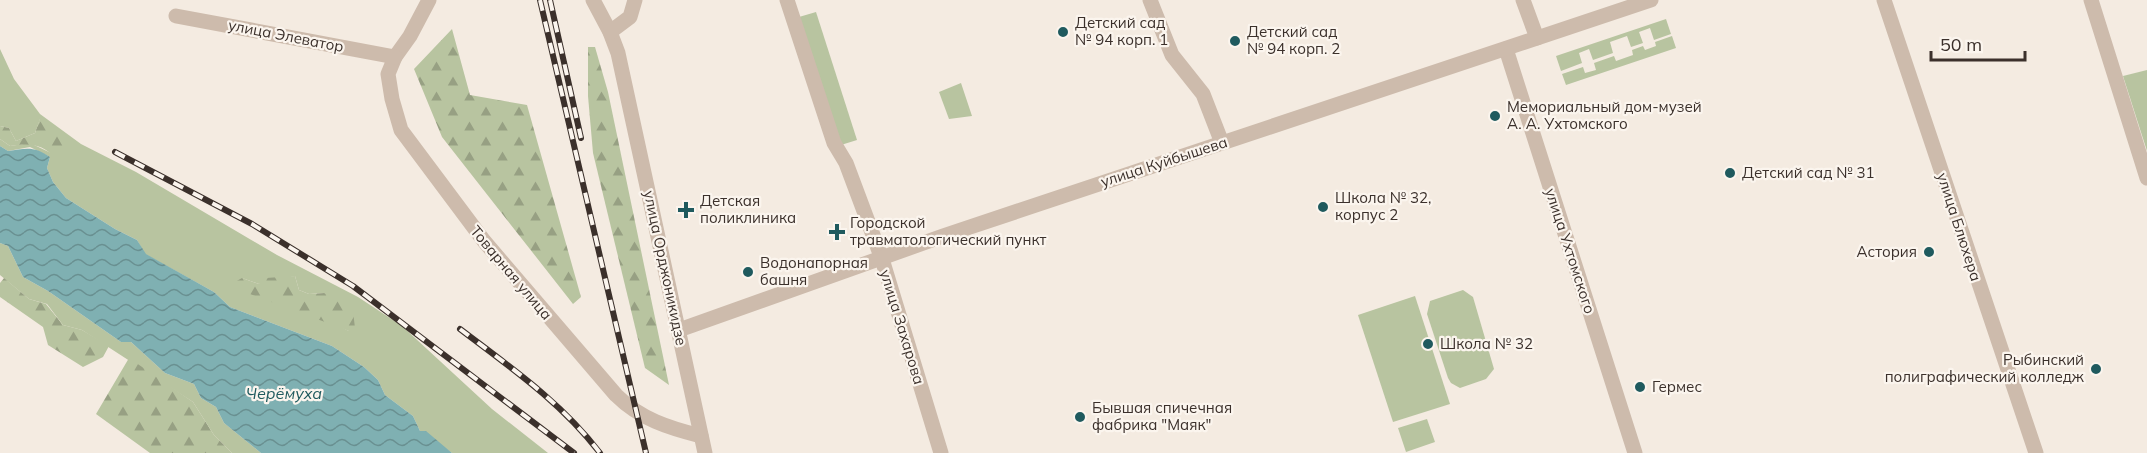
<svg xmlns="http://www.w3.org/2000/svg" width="2147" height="453" font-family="Mulish,sans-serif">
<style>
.green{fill:#b8c4a0;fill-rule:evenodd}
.forest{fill:url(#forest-firs)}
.water{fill:url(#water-waves)}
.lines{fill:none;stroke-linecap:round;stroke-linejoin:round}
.minor{stroke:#cdbbac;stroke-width:15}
.rail-casing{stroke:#3b302b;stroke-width:6}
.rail{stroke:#fbf5ee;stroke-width:4;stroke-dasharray:11;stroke-linecap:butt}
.poi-dot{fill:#1f5a5e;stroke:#fbf5ee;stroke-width:2}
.labels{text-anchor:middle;stroke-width:4.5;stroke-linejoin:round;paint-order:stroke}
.poi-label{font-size:15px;fill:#3b302b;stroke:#fbf5ee;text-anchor:start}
.street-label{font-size:15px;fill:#3b302b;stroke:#fbf5ee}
.water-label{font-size:16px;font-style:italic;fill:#1f5a5e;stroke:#fbf5ee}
</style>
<defs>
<pattern id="forest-firs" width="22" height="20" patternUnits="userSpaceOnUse" patternTransform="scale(1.5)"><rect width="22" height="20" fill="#b8c4a0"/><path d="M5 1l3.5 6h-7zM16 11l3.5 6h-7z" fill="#97a083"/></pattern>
<pattern id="water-waves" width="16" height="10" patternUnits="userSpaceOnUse" patternTransform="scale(1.5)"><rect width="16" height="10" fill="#7fb0b2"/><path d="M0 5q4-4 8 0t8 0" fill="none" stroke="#699091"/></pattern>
</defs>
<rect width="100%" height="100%" fill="#f4ebe1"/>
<g class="green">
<polygon points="816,12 857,140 841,145 799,17"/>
<polygon points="1666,19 1671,34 1654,40 1650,28 1639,32 1643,43 1631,47 1627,36 1610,42 1613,53 1593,60 1589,49 1579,53 1582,63 1561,71 1556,56"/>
<polygon points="1672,36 1676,48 1566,85 1562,74 1583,67 1585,73 1596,70 1594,63 1614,56 1616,61 1633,55 1632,50 1643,46 1645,50 1656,46 1655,42"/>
<path d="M0 49 14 79 40 114 81 144 136 172 277 255 358 297 402 326 492 409 548 453H452L420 431 413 416 385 395 378 380 364 367 332 346 230 307 214 292 145 254 137 240 115 229 66 198 53 182 47 168 50 157 30 147 8 151 0 146V139L10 146 30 143 51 153 40 119 35 133 16 141 9 128 0 126ZM295 276 299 290 309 294 324 293 349 331 242 278 259 284Z"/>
<polygon points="2147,70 2147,151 2123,76"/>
<polygon points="961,83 972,116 949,119 939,92"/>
<polygon points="0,243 8,246 23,277 48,291 121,342 131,342 165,373 194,384 201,398 216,407 224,423 261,453 232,453 214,435 193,402 82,330 63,325 47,304 29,299 0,275"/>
<polygon points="1463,290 1473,297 1494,369 1486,379 1460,388 1451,383 1448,378 1427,314 1430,301"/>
<polygon points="1415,296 1450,404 1393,422 1358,315"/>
<polygon points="1427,419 1435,442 1406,452 1398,428"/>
</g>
<g class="forest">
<polygon points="452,29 470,95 527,105 581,297 573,304 442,137 414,69"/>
<polygon points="588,47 595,47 608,92 669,385 645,368 593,153 588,96"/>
<path d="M40 118 75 143 74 149 68 150 65 157 56 159C42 143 29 143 10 146L0 139V126L9 128 16 141 35 133Z"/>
<polygon points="295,276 299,290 309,294 324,293 352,303 355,328 349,331 242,291 235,282 242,278 259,284 266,278"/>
<polygon points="4,278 29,299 46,304 63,325 82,330 109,346 103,357 83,367 48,345 43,327 0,297 0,283"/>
<polygon points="129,358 193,402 214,435 232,453 150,453 96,414"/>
</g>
<path class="water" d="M0 146 8 151C26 148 35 146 50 157L47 168 53 182 66 198 115 229 137 240 146 254 214 292 230 307 332 346 364 367 378 380 385 395 413 416 420 431H426L452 453H261L224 423 216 407 201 398 194 384 165 373 131 342H121L48 291 23 277 8 246 0 243Z"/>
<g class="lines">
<g class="minor">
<path d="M429 0 410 36 395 57 388 74 392 99 401 130 484 241 616 395C640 419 669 428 701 436"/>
<polyline points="593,0 610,32 618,53 705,453"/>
<polyline points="787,0 834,143 846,163 882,259 941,453"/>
<polyline points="1150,0 1172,55 1203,94 1222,143"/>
<polyline points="1523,0 1537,38"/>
<polyline points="1884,0 2036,453"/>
<polyline points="2091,0 2147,178"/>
<polyline points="176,16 395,57"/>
<polyline points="610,32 630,17 635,0"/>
<polyline points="1506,49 1635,453"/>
<polyline points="679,330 943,236 1651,0"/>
</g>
<defs>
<g id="rail">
<polyline points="540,0 646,453"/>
<polyline points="550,0 581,138"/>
<polyline points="115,152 252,224 353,286 574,453"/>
<path d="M460 329C510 367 561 402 600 453"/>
</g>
</defs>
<use href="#rail" class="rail-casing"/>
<use href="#rail" class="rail"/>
</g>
<g class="poi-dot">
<circle cx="1063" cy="32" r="6"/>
<circle cx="1235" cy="41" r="6"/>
<circle cx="1495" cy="116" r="6"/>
<circle cx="1730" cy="173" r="6"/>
<circle cx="1323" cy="207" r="6"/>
<path d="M683 201h6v6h6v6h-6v6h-6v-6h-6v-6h6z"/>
<path d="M834 223h6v6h6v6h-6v6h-6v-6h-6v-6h6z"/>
<circle cx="1929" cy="252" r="6"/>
<circle cx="748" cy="272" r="6"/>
<circle cx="1428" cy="344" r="6"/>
<circle cx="2096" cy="369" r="6"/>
<circle cx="1640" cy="387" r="6"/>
<circle cx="1080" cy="417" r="6"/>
</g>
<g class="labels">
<g class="poi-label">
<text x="1075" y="28">Детский сад<tspan x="1075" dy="17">№ 94 корп. 1</tspan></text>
<text x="1247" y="37">Детский сад<tspan x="1247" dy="17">№ 94 корп. 2</tspan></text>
<text x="1507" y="112">Мемориальный дом-музей<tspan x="1507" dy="17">А. А. Ухтомского</tspan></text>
<text x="1742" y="178">Детский сад № 31</text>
<text x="1335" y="203">Школа № 32,<tspan x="1335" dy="17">корпус 2</tspan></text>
<text x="700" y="206">Детская<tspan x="700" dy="17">поликлиника</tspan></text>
<text x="850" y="228">Городской<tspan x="850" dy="17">травматологический пункт</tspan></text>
<text x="1917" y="257" text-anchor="end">Астория</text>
<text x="760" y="268">Водонапорная<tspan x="760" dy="17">башня</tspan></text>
<text x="1440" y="349">Школа № 32</text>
<text x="2084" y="365" text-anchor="end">Рыбинский<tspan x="2084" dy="17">полиграфический колледж</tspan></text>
<text x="1652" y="392">Гермес</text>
<text x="1092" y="413">Бывшая спичечная<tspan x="1092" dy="17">фабрика "Маяк"</tspan></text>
</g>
<g class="street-label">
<text transform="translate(286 36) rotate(11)" y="5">улица Элеватор</text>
<text transform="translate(1164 162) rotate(-18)" y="5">улица Куйбышева</text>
<text transform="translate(1959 227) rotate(72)" y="5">улица Блюхера</text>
<text transform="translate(1570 251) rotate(72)" y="5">улица Ухтомского</text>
<text transform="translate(665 268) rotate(78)" y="5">улица Орджоникидзе</text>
<text transform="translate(511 273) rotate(50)" y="5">Товарная улица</text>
<text transform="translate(902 327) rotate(73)" y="5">улица Захарова</text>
</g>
<g class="water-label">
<text x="284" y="399">Черёмуха</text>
</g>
</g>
<path d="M1931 51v9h94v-9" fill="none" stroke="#3b302b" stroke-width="3"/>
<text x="1940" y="51" font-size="18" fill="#3b302b" stroke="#fbf5ee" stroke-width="4.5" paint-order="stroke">50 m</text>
</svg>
